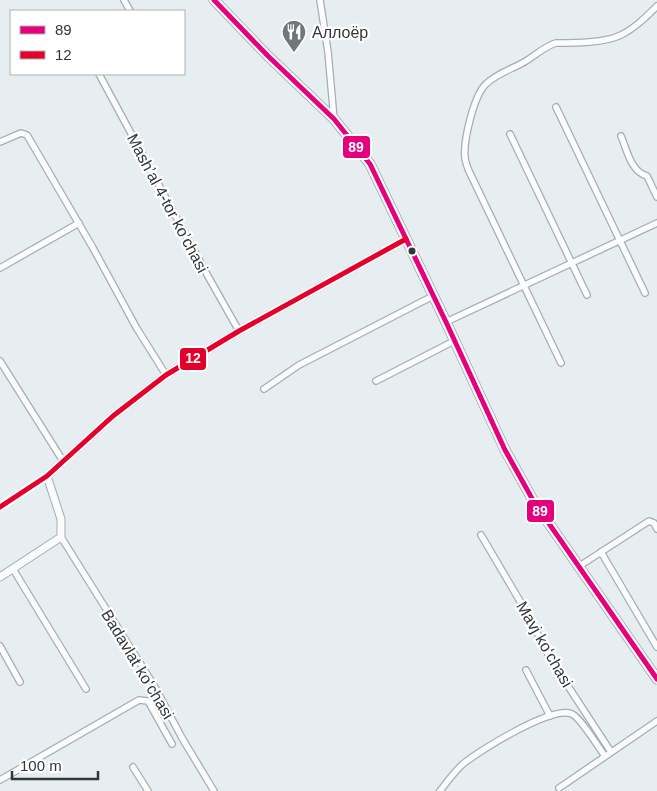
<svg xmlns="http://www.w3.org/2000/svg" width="657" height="791" font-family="Arial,sans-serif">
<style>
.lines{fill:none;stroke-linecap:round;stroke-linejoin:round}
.minor-casing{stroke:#a7adb0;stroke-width:8}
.tertiary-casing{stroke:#a7adb0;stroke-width:9}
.primary-casing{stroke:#a7adb0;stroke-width:11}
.minor{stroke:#fbfcfd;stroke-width:5.5}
.tertiary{stroke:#fbfcfd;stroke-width:7}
.primary{stroke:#fbfcfd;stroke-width:9}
.bus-1-casing{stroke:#fff;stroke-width:9}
.bus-2-casing{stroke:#fff;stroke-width:9}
.bus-1{stroke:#e5007d;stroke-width:5}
.bus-2{stroke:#e4002b;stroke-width:5}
.bus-dot{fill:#313639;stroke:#fff;stroke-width:2}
.labels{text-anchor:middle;stroke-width:4.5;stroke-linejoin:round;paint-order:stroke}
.poi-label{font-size:16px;fill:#313639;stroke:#fff;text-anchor:start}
.street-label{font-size:16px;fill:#313639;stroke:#fff}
.line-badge{stroke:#fff;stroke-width:2}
.badge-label{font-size:14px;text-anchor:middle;font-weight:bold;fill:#fff}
</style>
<rect width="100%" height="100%" fill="#e7eef2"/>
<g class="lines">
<defs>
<g id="minor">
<polyline points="124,0 130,11"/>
<polyline points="320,0 328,52 334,119"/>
<polyline points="99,74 209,278 239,331"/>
<polyline points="556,107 645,293"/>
<polyline points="510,134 587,295"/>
<path d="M621 136C627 150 631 172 647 176L657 197"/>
<polyline points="0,142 21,133 27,135 93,248 136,327 166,375"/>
<polyline points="0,268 79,223"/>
<polyline points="446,322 657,223"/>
<polyline points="0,361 63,461"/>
<path d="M561 363 468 169C467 165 465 161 465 158 463 141 474 95 486 84 497 73 513 69 526 61 536 55 545 46 556 43 574 43 605 43 621 35 635 28 646 17 657 6"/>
<polyline points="376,381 454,341"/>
<polyline points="264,389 299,365 433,296"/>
<polyline points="0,507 47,476"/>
<polyline points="481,535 527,613 551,660 611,752"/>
<polyline points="61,537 155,687 182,738 214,791"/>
<polyline points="601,552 657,647"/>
<polyline points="578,567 649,521 654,523 657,529"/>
<polyline points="13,569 86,689"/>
<polyline points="0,646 20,682"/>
<polyline points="526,670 550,716"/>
<polyline points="133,767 148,791"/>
<polyline points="0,780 139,700 148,701 172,744"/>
<polyline points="559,788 657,721"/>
<path d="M440 791C447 782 454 772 463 764 479 751 552 705 572 714 581 718 598 747 605 756"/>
</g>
<polyline id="tertiary" points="0,577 61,537 61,519 47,476 113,416 166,375 239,331 406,239"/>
<polyline id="primary" points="214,0 268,56 334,119 370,164 446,322 505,450 534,502 657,679"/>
</defs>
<use href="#minor" class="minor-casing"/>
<use href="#tertiary" class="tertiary-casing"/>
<use href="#primary" class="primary-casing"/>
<use href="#minor" class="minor"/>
<use href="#tertiary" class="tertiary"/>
<use href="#primary" class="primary"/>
<defs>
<polyline id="bus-1" points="214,0 268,56 334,119 370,164 446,322 505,450 534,502 657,679"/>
<polyline id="bus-2" points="0,507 47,476 113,416 166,375 239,331 406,239"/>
</defs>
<use href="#bus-1" class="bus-1-casing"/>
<use href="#bus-2" class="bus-2-casing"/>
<use href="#bus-1" class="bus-1"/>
<use href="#bus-2" class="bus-2"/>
</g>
<defs>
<symbol id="restaurant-pin" viewBox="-11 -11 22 30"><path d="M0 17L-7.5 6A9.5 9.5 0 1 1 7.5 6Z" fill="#71767a" stroke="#fff"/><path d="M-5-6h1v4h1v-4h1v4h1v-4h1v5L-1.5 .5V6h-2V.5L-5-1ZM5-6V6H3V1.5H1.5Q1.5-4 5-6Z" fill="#fff"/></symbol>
</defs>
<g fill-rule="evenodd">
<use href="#restaurant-pin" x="280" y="18" width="28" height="38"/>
</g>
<circle class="bus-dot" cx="412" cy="251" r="4.5"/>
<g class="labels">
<g class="poi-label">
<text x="312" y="38">Аллоёр</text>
</g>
<g class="street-label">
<text transform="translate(168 203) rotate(62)" y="6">Mashʼal 4-tor koʼchasi</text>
<text transform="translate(545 644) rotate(60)" y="6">Mavj koʻchasi</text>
<text transform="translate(138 664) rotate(59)" y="6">Badavlat koʻchasi</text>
</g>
</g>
<g class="line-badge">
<rect x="342" y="135" width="29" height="24" rx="5" fill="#e5007d"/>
<rect x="179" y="347" width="28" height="24" rx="5" fill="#e4002b"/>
<rect x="526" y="499" width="29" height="24" rx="5" fill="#e5007d"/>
</g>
<g class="badge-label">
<text x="356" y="152">89</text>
<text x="193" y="363">12</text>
<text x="540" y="516">89</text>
</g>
<rect x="10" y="10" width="175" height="65" fill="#ffffff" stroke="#adafb0"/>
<rect x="20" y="26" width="25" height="8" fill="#e5007d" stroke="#adafb0"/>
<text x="55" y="35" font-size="15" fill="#313639">89</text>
<rect x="20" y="51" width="25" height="8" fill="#e4002b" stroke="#adafb0"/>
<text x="55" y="60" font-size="15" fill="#313639">12</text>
<path d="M12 771v8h86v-8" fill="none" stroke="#313639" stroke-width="2.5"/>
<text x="20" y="771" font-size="15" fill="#313639" stroke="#ffffff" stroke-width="4" paint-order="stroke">100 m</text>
</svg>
